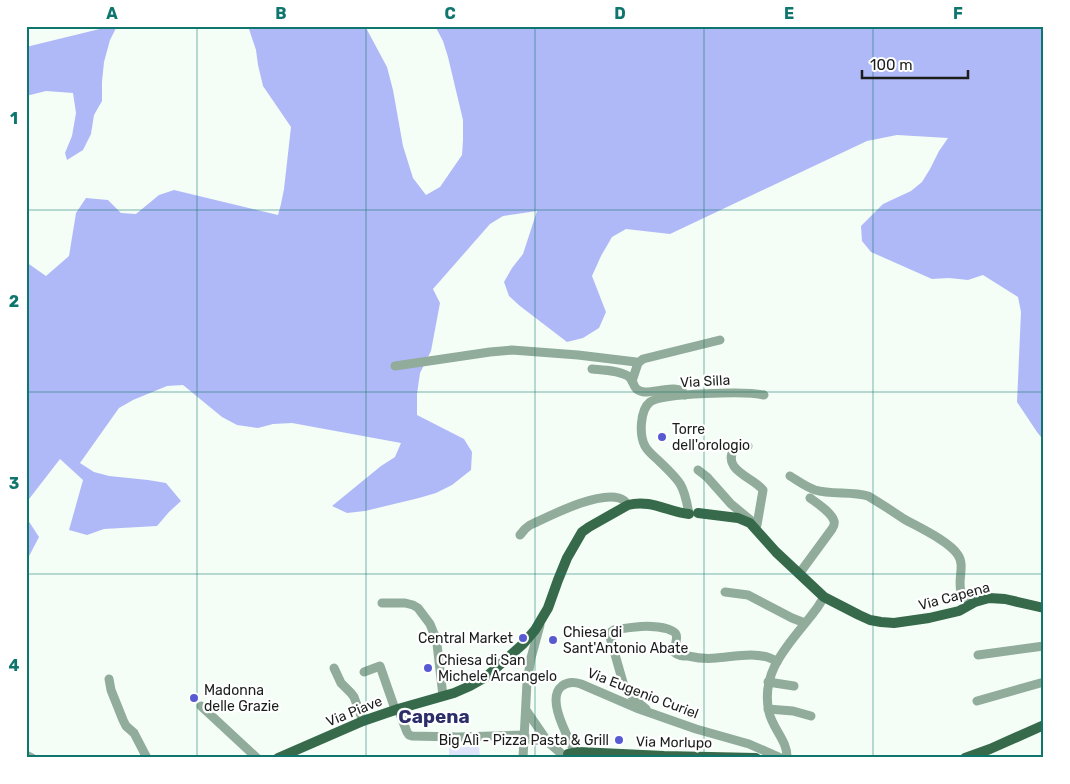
<svg xmlns="http://www.w3.org/2000/svg" width="1070" height="784" font-family="Rubik,sans-serif">
<style>
.green{fill:#e0e4fb}
.forest{fill:#b0b9f7}
.lines{fill:none;stroke-linecap:round;stroke-linejoin:round}
.minor{stroke:#91ac9a;stroke-width:9}
.major{stroke:#376a4b;stroke-width:10}
.grid{fill:none;stroke:#0f766e;stroke-width:1;stroke-opacity:0.55}
.poi-dot{fill:#585ad2;stroke:#fff;stroke-width:2}
.labels{text-anchor:middle;stroke-width:4.5;stroke-linejoin:round;paint-order:stroke}
.street-label{font-size:14px;fill:#1b1e1c;stroke:#fff}
.poi-label{font-size:14px;fill:#1b1e1c;stroke:#fff;text-anchor:start}
.district-label{font-size:19px;font-weight:bold;fill:#2b2e68;stroke:#fff}
.neatline{fill:none;stroke:#0f766e;stroke-width:2}
.grid-label{font-size:16px;text-anchor:middle;font-weight:bold;fill:#0f766e}
</style>
<rect width="100%" height="100%" fill="#f4fef7"/>
<polygon class="green" points="479,746 480,758 449,758 449,748"/>
<g class="forest">
<polygon points="112,26 117,26 110,40 104,62 102,82 102,101 94,115 91,134 83,150 67,160 65,153 72,136 76,113 73,93 46,91 26,96 26,47"/>
<polygon points="248,26 365,26 387,67 393,90 403,146 413,178 426,195 440,187 462,155 463,140 463,120 448,57 443,41 435,26 1044,26 1044,441 1037,432 1017,402 1021,312 1018,297 983,275 968,280 949,278 932,279 871,252 862,241 861,226 883,204 911,191 922,182 930,169 939,151 948,138 897,135 867,141 670,234 626,229 612,237 601,256 592,276 606,312 599,328 583,338 567,342 520,306 509,296 504,282 512,268 523,254 537,211 503,216 490,224 433,289 440,303 431,351 420,373 417,394 417,415 464,439 472,452 471,470 452,485 436,493 419,498 365,511 347,513 332,506 381,466 395,457 401,443 292,423 273,424 258,428 237,425 222,417 183,385 167,386 133,400 119,408 80,463 94,472 109,476 148,480 166,483 181,501 169,512 157,526 104,529 87,535 69,530 83,480 60,459 26,503 26,262 46,276 69,256 76,213 86,198 108,200 121,213 136,214 159,195 174,190 278,215 281,204 284,189 291,127 263,86 258,65 256,50"/>
<polygon points="26,517 39,537 26,562"/>
</g>
<g class="lines">
<g class="minor">
<polyline points="395,366 490,352 512,350 578,355 636,362 638,363"/>
<path d="M592 369C603 370 618 370 628 376 636 382 631 390 644 392 656 393 679 383 685 395"/>
<polyline points="632,381 638,363 643,359 720,340"/>
<path d="M748 446 739 445 735 447C720 470 753 477 763 490L757 525"/>
<polyline points="698,470 707,477 731,504 754,523"/>
<path d="M790 476C798 481 806 487 815 490 832 495 851 491 868 496 880 503 892 511 904 519 918 527 949 541 958 555 968 570 949 590 972 604"/>
<path d="M689 514C684 485 681 482 660 462 655 457 648 452 645 446 639 435 640 410 650 402 662 393 747 391 764 395"/>
<path d="M520 535 525 529 530 525C552 515 596 492 619 498 623 499 626 502 628 505"/>
<path d="M799 574 832 529C834 526 835 524 834 521 832 513 817 503 810 498"/>
<polyline points="725,592 748,595 792,618 805,623"/>
<polyline points="382,603 405,603 413,605 418,608 430,624 434,634 437,644 443,696"/>
<polyline points="978,655 1044,646"/>
<polyline points="334,668 341,683 351,693 354,697 363,721"/>
<polyline points="364,672 380,666 395,709"/>
<polyline points="109,679 111,690 123,720 126,726 134,733 147,758"/>
<polyline points="768,682 794,686"/>
<polyline points="977,701 1044,682"/>
<polyline points="201,706 257,758"/>
<polyline points="398,709 407,732 409,735 412,736 458,737 524,735"/>
<path d="M646 709 634 699 624 686 610 637 611 632 614 630C632 627 650 624 668 629 670 630 674 631 675 633 679 637 674 646 674 652 678 656 683 656 688 656 697 658 707 659 716 658 733 657 762 650 777 662"/>
<polyline points="768,709 793,711 811,716"/>
<polyline points="526,710 548,742 563,755"/>
<polyline points="524,738 548,742"/>
<path d="M575 753C569 738 545 699 562 686 568 681 575 682 581 684L639 709 696 729 749 744 781 758"/>
<polyline points="26,755 32,758"/>
<polyline points="523,758 527,682 531,658 540,625"/>
<path d="M787 758C788 741 772 728 769 712 760 672 788 645 811 616 816 610 820 604 824 597"/>
</g>
<g class="major">
<polyline points="698,513 738,518 750,523 776,552 824,597 859,615 870,620 881,622 894,623 929,618 959,611 975,602 989,598 1005,599 1044,608"/>
<polyline points="568,754 579,752 664,756 756,758"/>
<path d="M278 758 363 721 398 709 454 693 470 686 486 677 523 644 535 630 548 608 558 580 567 558 582 532 589 527 628 505C651 499 668 512 689 514"/>
<polyline points="965,758 990,749 1044,725"/>
</g>
</g>
<path class="grid" d="M197 26V758M366 26V758M535 26V758M704 26V758M873 26V758M26 210H1044M26 392H1044M26 574H1044"/>
<g class="poi-dot">
<circle cx="662" cy="437" r="5"/>
<circle cx="523" cy="638" r="5"/>
<circle cx="553" cy="640" r="5"/>
<circle cx="428" cy="668" r="5"/>
<circle cx="194" cy="698" r="5"/>
<circle cx="619" cy="740" r="5"/>
</g>
<g class="labels">
<g class="street-label">
<text transform="translate(705 381) rotate(-3)" y="5">Via Silla</text>
<text transform="translate(954 596) rotate(-15)" y="5">Via Capena</text>
<text transform="translate(643 693) rotate(21)" y="5">Via Eugenio Curiel</text>
<text transform="translate(354 711) rotate(-22)" y="5">Via Piave</text>
<text transform="translate(674 742) rotate(1)" y="5">Via Morlupo</text>
</g>
<g class="poi-label">
<text x="672" y="434">Torre<tspan x="672" dy="16">dell'orologio</tspan></text>
<text x="563" y="637">Chiesa di<tspan x="563" dy="16">Sant'Antonio Abate</tspan></text>
<text x="513" y="643" text-anchor="end">Central Market</text>
<text x="438" y="665">Chiesa di San<tspan x="438" dy="16">Michele Arcangelo</tspan></text>
<text x="204" y="695">Madonna<tspan x="204" dy="16">delle Grazie</tspan></text>
<text x="609" y="745" text-anchor="end">Big Alì - Pizza Pasta &amp; Grill</text>
</g>
<g class="district-label">
<text x="434" y="723">Capena</text>
</g>
</g>
<rect width="1070" height="784" fill="none" stroke="#ffffff" stroke-width="55"/>
<path d="M862 70v8h106v-8" fill="none" stroke="#1b1e1c" stroke-width="2.5"/>
<text x="870" y="70" font-size="15" fill="#1b1e1c" stroke="#ffffff" stroke-width="4" paint-order="stroke">100 m</text>
<rect x="28" y="28" width="1014" height="728" class="neatline"/>
<g class="grid-label">
<text x="112" y="19">A</text>
<text x="281" y="19">B</text>
<text x="450" y="19">C</text>
<text x="620" y="19">D</text>
<text x="789" y="19">E</text>
<text x="958" y="19">F</text>
<text x="14" y="124">1</text>
<text x="14" y="307">2</text>
<text x="14" y="489">3</text>
<text x="14" y="671">4</text>
</g>
</svg>
